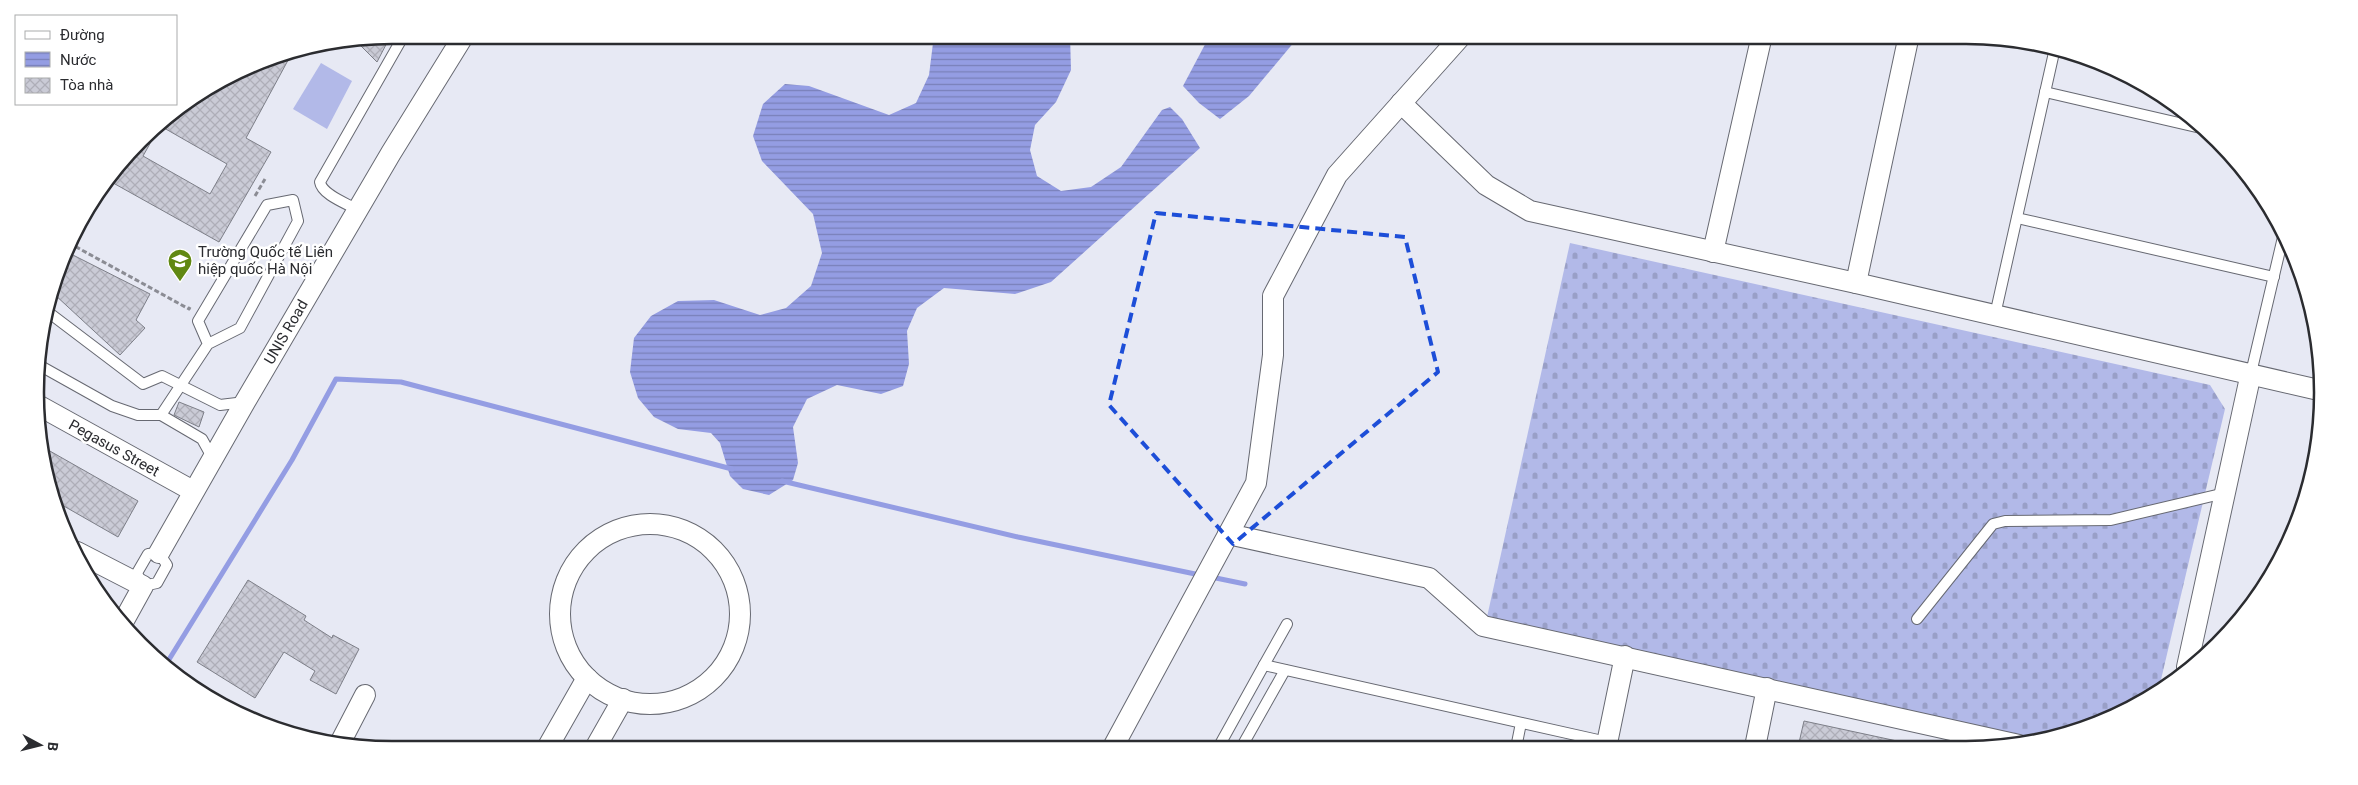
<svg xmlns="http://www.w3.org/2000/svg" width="2358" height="785" font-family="Roboto,sans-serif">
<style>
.cemetery{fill:url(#cemetery-stones)}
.pitch{fill:#b2b9e8}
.water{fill:url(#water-rules)}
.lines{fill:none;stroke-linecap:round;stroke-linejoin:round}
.stream{stroke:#949de3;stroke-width:5}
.building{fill:url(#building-cross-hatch);stroke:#7d7f88}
.service-casing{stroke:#676972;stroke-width:12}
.minor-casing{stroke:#676972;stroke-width:22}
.path{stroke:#8b8c94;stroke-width:3;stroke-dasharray:5 2.5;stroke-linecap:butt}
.service{stroke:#fff;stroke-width:10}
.minor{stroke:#fff;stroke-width:20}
.marked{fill:none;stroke:#1d4ed8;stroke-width:4;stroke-dasharray:10 6;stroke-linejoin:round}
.labels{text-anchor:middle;stroke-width:5;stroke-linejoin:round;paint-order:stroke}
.poi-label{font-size:15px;fill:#2b2c30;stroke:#fff;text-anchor:start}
.street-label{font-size:15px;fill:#2b2c30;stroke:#fff}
.rim{fill:none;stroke:#2b2c30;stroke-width:2.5}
</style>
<defs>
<pattern id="cemetery-stones" width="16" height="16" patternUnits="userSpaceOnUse" patternTransform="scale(1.25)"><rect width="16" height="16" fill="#b2b9e8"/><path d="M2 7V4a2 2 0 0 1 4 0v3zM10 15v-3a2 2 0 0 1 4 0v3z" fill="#999fc7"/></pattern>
<pattern id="water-rules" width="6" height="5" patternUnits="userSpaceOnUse" patternTransform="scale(1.25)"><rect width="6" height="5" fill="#949de3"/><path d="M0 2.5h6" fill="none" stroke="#7980b8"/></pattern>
<pattern id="building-cross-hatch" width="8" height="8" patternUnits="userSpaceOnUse" patternTransform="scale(1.25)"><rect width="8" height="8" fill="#cacbd6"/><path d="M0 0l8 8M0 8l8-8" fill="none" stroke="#aeaeb8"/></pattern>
</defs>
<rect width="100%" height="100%" fill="#e7e9f4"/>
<polygon class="cemetery" points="1570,243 2210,385 2225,409 2159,688 2124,713 2028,742 1487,617"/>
<polygon class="pitch" points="321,63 352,81 327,129 293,109"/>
<g class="water">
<polygon points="934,35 1070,35 1071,70 1056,102 1035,125 1030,150 1037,176 1061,191 1091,187 1121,167 1162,110 1170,107 1182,119 1200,148 1051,282 1015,294 944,288 917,308 907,331 909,364 903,386 881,394 837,385 807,399 793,427 798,463 793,480 769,495 743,489 730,476 720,443 711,433 678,429 654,417 638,398 630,372 634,338 651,316 678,301 714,300 760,315 786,308 811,286 822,253 813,214 762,161 753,136 763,104 785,84 809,86 889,115 916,103 929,75"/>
<polygon points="1210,35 1300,35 1249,96 1220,119 1199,103 1183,86"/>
</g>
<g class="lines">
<g class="stream">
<polyline points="782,481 1018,537 1200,575"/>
<polyline points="1211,577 1245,584"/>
<polyline points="165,666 292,460 336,379 401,382 732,469"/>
</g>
</g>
<g class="building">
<polygon points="391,35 377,62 354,39 373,37"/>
<polygon points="293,51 246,138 271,152 219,242 106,179 151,129 156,133 143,156 210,194 227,164 157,124 256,62"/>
<polygon points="67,252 150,294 136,320 145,328 120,355 54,294"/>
<polygon points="179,402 204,412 199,427 174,415"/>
<polygon points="41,446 138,501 118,537 55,501 47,485"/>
<polygon points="248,580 306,616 304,620 332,638 333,635 359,649 336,694 310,680 315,671 284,652 255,698 197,662"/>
<polygon points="1804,721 1897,741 1896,747 1798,747"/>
</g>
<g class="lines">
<defs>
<g id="service">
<polyline points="2045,92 2205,129"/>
<path d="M358 210C348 204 322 195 320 182L404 35"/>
<polyline points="2017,218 2274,277"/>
<polyline points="48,312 143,384 162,376 220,405 245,402"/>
<polyline points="1995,315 2055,48"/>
<polyline points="37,364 112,406 138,415 161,415 202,439 212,457"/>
<polyline points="2251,373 2284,233"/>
<polyline points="161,415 208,344 240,328 298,221 293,200 267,205 198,321 208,344"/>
<polygon points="159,553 167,565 157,583 143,586 137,573 148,554"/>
<polyline points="1917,619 1993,524 2005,521 2111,520 2225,493"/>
<polyline points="1287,624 1264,665 1607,742"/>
<polyline points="1218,748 1264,665"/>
<polyline points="1241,748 1285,670"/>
<polyline points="1516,748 1521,723"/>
</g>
<g id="minor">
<polyline points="1401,103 1486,185 1530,211 1856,283 2323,391"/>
<polyline points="1713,252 1762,35"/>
<polyline points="1856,283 1909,35"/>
<polyline points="36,404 193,491"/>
<circle cx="650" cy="614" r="90"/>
<polyline points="1228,534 1429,578 1483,626 2019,745"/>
<polyline points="77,552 143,586 122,624"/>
<polyline points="159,553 245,402 391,153 464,35"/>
<polyline points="2187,667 2251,373"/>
<polyline points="339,745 365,695"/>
<polyline points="1755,747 1767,688"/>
<polyline points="1606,748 1625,656"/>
<polyline points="1112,749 1256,483 1273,355 1273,296 1337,175 1462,35"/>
<polyline points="546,750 587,678"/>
<polyline points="594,750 623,699"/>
</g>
</defs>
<use href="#service" class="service-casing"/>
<use href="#minor" class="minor-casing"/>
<g class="path">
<polyline points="255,196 265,179"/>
<polyline points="69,243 189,309 190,307"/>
</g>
<use href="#service" class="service"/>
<use href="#minor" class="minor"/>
</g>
<path class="marked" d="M1156 213 1405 237 1438 372 1233 544 1109 405Z"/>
<defs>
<symbol id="school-pin" viewBox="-11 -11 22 30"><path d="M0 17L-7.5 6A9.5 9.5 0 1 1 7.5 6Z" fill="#608812" stroke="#fff"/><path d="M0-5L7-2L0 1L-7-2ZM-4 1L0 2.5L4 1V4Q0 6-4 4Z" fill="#fff"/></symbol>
</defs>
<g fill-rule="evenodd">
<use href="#school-pin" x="166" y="247" width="28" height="38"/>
</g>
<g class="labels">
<g class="poi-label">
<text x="198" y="257">Trường Quốc tế Liên<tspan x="198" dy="17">hiệp quốc Hà Nội</tspan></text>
</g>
<g class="street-label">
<text transform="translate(286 332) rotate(-60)" y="5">UNIS Road</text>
<text transform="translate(114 448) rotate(29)" y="5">Pegasus Street</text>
</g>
</g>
<path d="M0 0H2358V785H0ZM392 44H1966A348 348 0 0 1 2314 392V393A348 348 0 0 1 1966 741H392A348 348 0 0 1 44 393V392A348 348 0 0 1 392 44Z" fill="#fff" fill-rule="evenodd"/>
<path class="rim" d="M392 44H1966A348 348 0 0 1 2314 392V393A348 348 0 0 1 1966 741H392A348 348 0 0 1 44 393V392A348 348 0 0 1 392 44Z"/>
<rect x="15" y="15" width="162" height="90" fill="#ffffff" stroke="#aaabac"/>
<rect x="25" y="31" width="25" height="8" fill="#ffffff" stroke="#aaabac"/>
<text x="60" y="40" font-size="15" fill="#2b2c30">Đường</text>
<rect x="25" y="52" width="25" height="15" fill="url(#water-rules)" stroke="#aaabac"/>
<text x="60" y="65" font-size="15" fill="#2b2c30">Nước</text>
<rect x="25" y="78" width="25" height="15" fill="url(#building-cross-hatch)" stroke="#aaabac"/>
<text x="60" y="90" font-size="15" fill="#2b2c30">Tòa nhà</text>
<g transform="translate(40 745) rotate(97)" stroke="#ffffff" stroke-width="4" paint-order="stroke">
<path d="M0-4L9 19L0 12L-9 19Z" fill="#2b2c30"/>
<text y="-8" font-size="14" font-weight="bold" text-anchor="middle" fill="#2b2c30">B</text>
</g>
</svg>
